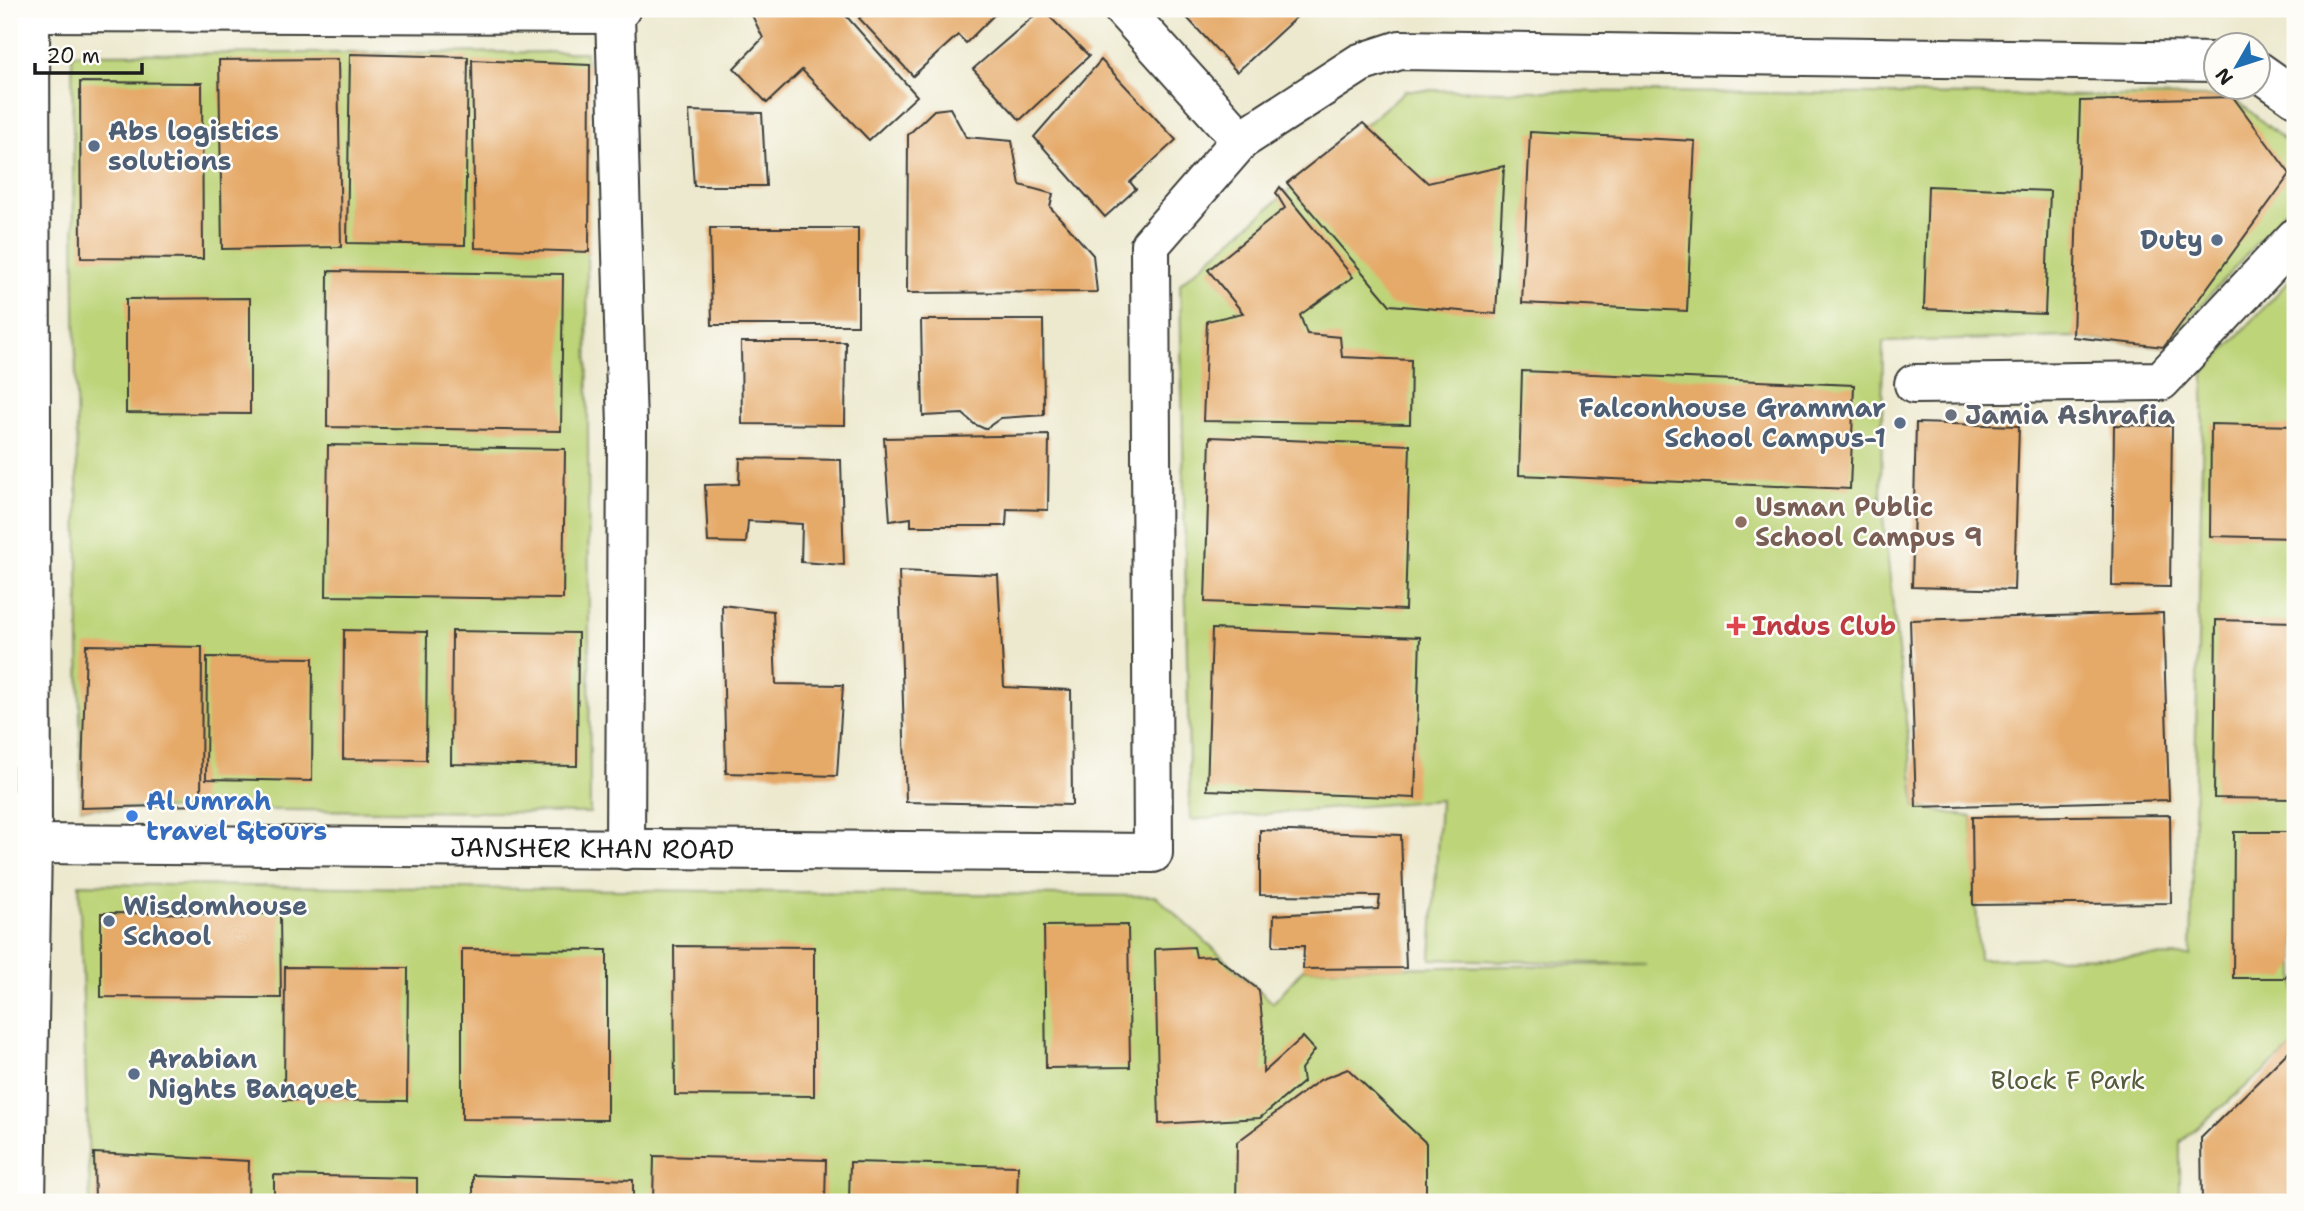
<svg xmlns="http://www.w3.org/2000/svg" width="2304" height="1211" font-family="'Shantell Sans',sans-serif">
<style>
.green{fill:#bdd479;stroke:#6c784a;stroke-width:2}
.building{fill:#e5a967}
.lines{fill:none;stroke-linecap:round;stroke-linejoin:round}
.minor-casing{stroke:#3b3b37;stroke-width:42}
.minor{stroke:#fff;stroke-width:38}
.service-dot{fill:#5c6f8a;stroke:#fdfcf7;stroke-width:2.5}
.worship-dot{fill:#6b7280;stroke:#fdfcf7;stroke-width:2.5}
.education-dot{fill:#8d6e63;stroke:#fdfcf7;stroke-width:2.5}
.health-dot{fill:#e0444e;stroke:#fdfcf7;stroke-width:2.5}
.shop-dot{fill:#3f7fe0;stroke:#fdfcf7;stroke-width:2.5}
.labels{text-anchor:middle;stroke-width:5;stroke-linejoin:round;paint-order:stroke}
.service-label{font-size:26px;font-weight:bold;fill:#4e5e75;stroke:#fdfcf7;text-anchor:start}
.worship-label{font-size:26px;font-weight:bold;fill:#5b616d;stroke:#fdfcf7;text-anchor:start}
.education-label{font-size:26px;font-weight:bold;fill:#785e54;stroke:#fdfcf7;text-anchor:start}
.health-label{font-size:26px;font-weight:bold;fill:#be3a42;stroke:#fdfcf7;text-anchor:start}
.shop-label{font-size:26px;font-weight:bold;fill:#366cbe;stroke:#fdfcf7;text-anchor:start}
.street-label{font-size:26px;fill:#1c1c1c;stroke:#fdfcf7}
.park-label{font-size:26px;fill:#545c3d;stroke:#fdfcf7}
</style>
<rect width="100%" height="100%" fill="#fdfcf7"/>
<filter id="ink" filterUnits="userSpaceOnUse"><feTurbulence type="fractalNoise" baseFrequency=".0143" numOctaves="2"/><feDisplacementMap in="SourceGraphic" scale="14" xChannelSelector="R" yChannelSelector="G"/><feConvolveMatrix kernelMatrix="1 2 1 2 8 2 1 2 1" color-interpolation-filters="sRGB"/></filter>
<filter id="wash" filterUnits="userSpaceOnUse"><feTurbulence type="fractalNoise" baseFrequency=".00686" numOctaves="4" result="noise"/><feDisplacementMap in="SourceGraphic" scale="28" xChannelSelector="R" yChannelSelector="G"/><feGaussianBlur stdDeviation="1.57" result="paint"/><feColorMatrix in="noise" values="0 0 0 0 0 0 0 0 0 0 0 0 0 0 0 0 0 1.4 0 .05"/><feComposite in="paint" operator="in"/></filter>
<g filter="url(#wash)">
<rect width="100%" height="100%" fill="#ede9cf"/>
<g class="green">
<polygon points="586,52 590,813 81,808 72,54"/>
<polygon points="1406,90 2233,97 2295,149 2295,200 2164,347 2073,337 1883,342 1881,500 1916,807 1972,817 1979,959 2191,956 2204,373 2295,274 2295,1045 2180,1142 2180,1202 90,1202 79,884 1156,896 1273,1003 1303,969 1646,964 1431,959 1440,800 1190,820 1180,284"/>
</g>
<g id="blocks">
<g class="building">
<polygon points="749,9 840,9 917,96 869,140 802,70 767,103 734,68 763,38"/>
<polygon points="870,9 1000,9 966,43 958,35 913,76 859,18"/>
<polygon points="1042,9 1089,56 1020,120 973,69"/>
<polygon points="1179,9 1305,9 1237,72"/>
<polygon points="350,54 468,57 465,245 347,243"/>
<polygon points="338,59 341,247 222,249 219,60"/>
<polygon points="472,60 590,65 589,252 475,248"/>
<polygon points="1101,60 1176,140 1130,182 1136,189 1105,217 1034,137"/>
<polygon points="80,82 202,83 203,259 81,258"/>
<polygon points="2233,97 2290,174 2164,347 2073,337 2080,101"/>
<polygon points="950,108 966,137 1012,141 1020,185 1053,194 1050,207 1093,255 1097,292 907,293 908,135 934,110"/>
<polygon points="689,111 762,113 766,186 694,186"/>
<polygon points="1363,123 1428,183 1504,166 1496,314 1390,305 1287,183"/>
<polygon points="1530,132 1695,141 1687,311 1522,303"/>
<polygon points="1928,186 2050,191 2045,314 1924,309"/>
<polygon points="1280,187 1353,277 1300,315 1307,334 1340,337 1342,357 1411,360 1410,424 1203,421 1207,321 1243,313 1208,270 1285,208 1276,193"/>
<polygon points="710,228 858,228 858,325 712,325"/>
<polygon points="328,271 563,274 561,431 327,427"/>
<polygon points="250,298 250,414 126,413 126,299"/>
<polygon points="921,320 1043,320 1044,415 1001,418 985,429 974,424 963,414 923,416"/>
<polygon points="741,342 846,342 845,425 742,424"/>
<polygon points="1522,371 1854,385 1850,489 1519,475"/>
<polygon points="1916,423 2019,426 2014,590 1912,587"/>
<polygon points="2211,424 2295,426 2295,538 2210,536"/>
<polygon points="2114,425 2172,426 2170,587 2112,586"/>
<polygon points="1049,435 1048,510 1007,509 1006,526 911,526 911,518 890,521 884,438"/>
<polygon points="1210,437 1410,445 1405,610 1205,602"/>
<polygon points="328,445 565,449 563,599 326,596"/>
<polygon points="740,458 841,460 844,565 801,562 802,524 748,521 746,543 708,542 705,485 739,484"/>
<polygon points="899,571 998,575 1004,687 1071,690 1072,805 906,802"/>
<polygon points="722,605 773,611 776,684 843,685 837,776 726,773"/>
<polygon points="2163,613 2169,800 1916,807 1910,620"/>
<polygon points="2216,620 2295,622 2295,799 2214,798"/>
<polygon points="1212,629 1420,637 1415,798 1207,790"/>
<polygon points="344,630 427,632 426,760 343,759"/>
<polygon points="452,631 578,633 577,766 451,764"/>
<polygon points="86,645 202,647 201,805 81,808"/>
<polygon points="207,657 313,658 312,781 206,779"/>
<polygon points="2170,815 2171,903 1973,905 1972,817"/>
<polygon points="1260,830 1401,835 1406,968 1303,969 1304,946 1273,946 1274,915 1378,909 1380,896 1260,895"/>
<polygon points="2234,832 2295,832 2295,964 2285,978 2233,978"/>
<polygon points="101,913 280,914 281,998 101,997"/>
<polygon points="1128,925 1130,1067 1046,1068 1044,926"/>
<polygon points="674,946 814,947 814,1096 675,1095"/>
<polygon points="1194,947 1196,957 1215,956 1259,990 1264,1038 1263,1073 1303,1037 1315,1050 1301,1069 1303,1082 1260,1118 1159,1124 1155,949"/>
<polygon points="462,949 607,950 607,1120 462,1119"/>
<polygon points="285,967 408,968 407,1101 284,1100"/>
<polygon points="2295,1045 2295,1202 2202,1202 2201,1138"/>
<polygon points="1348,1069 1426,1143 1426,1202 1236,1202 1237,1142 1320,1080"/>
<polygon points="94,1153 249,1161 248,1202 95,1202"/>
<polygon points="654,1156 826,1160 825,1202 653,1202"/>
<polygon points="850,1162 1018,1166 1017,1202 849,1202"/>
<polygon points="274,1175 417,1178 417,1202 274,1202"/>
<polygon points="473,1175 633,1180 633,1202 473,1202"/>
</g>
</g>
</g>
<g filter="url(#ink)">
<use href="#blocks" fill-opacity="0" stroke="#3b3b37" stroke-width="2"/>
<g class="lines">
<defs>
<g id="minor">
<polyline points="26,9 30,12 615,14"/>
<polyline points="621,9 615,14 627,426 625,850"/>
<polyline points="1123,9 1241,140"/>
<polyline points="2258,71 2295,97"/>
<polyline points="1914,384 2161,381 2295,238"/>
<path id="s1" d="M32 844 1153 853 1150 245 1241 140 1360 63 1400 50 2216 62"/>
<polyline points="26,1202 32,844 30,9"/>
</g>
</defs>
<use href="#minor" class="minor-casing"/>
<use href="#minor" class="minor"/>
</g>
</g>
<g class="service-dot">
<circle cx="94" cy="146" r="7"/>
<circle cx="2217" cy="240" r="7"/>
<circle cx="1900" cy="423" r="7"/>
<circle cx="109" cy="921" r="7"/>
<circle cx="134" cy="1074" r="7"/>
</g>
<circle class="worship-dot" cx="1951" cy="415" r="7"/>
<circle class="education-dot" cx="1741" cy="522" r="7"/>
<path class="health-dot" d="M1732.5 615.5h7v7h7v7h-7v7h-7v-7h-7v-7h7z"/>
<circle class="shop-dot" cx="132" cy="816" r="7"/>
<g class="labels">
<g class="service-label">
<text x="108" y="140">Abs logistics<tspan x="108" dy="30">solutions</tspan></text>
<text x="2203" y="249" text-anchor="end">Duty</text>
<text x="1886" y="417" text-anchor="end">Falconhouse Grammar<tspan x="1886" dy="30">School Campus-1</tspan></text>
<text x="123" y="915">Wisdomhouse<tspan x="123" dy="30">School</tspan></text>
<text x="148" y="1068">Arabian<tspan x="148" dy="30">Nights Banquet</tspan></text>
</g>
<g class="worship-label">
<text x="1965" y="424">Jamia Ashrafia</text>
</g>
<g class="education-label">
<text x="1755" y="516">Usman Public<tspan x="1755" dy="30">School Campus 9</tspan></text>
</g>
<g class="health-label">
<text x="1752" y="635">Indus Club</text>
</g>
<g class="shop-label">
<text x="146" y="810">Al umrah<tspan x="146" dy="30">travel &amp;tours</tspan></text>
</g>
<g class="street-label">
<text dy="9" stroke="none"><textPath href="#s1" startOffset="560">JANSHER KHAN ROAD</textPath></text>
</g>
<g class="park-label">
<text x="2068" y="1089">Block F Park</text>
</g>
</g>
<rect width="2304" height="1211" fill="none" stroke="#fdfcf7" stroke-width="35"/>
<g transform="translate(2237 66) rotate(231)"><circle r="33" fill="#fdfcf7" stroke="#a3a29f" stroke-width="2"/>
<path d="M0-5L12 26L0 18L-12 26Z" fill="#1f6fb2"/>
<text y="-10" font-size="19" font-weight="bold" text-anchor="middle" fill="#1c1c1c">N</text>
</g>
<path d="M35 63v10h107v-10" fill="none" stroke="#1c1c1c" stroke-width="3.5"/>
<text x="46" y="63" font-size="21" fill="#1c1c1c" stroke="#fdfcf7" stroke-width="5" paint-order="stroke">20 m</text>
</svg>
